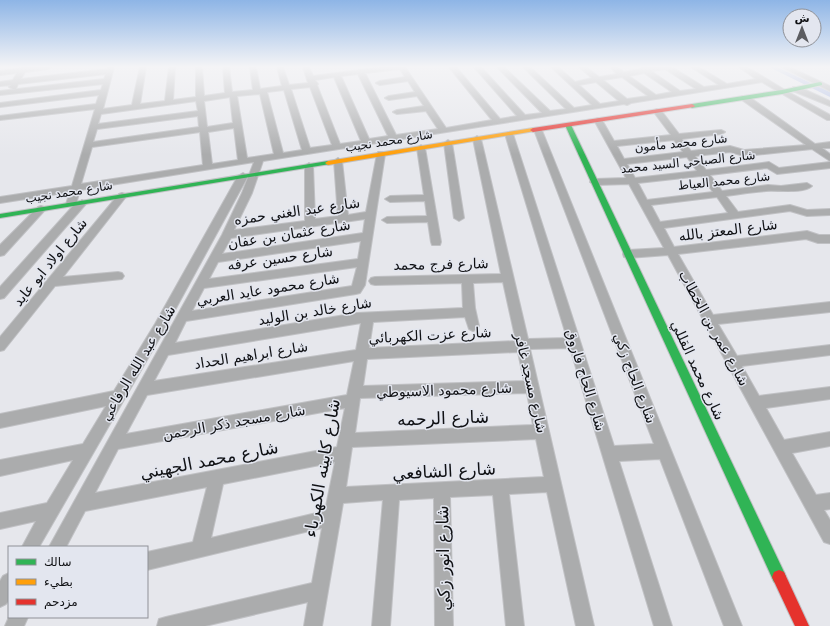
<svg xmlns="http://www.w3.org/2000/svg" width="830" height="626" font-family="'DejaVu Sans','Noto Sans Arabic',sans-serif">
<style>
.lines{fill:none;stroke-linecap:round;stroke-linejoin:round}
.canal{fill:#a8b7e3;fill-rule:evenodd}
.street-casing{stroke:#c0c1c4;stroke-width:2}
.fast-casing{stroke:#c0c1c4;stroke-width:2}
.slow-casing{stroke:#c0c1c4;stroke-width:2}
.jam-casing{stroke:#c0c1c4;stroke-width:2}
.street{fill:#abacad;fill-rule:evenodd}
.fast{fill:#30b455;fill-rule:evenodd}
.slow{fill:#ff9f0a;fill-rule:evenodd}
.jam{fill:#e5322d;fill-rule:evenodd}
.labels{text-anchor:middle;stroke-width:3;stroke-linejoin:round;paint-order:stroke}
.far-street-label{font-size:12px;fill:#101114;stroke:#e3e6ef}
.street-label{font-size:14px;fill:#101114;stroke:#e3e6ef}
.near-street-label{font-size:17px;fill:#101114;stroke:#e3e6ef}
</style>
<rect width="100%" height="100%" fill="#e6e7ec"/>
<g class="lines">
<polygon class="canal" points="769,67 777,67 830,92 830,97"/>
<defs>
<g id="street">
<path d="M21 67H51L48 69 25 72 21 79 107 69 108 67H114L103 109 132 105 140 67H146L140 104 165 101 169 67H175L173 100 196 97V67H202L204 96 225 93 223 67H229L232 92 253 90 250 67H256L260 89 282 86 277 67H283L289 85 308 83 303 67H309L313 76 382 67H405L446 128 492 120 449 67H456L500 119 517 116 474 67H481L525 115 542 113 497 67H504L550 111 566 109 523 67H530L574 108 592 105 551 67H558L575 82 592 78 579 67H586L599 77 617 74 610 67H617L624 72 640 69 643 67H672L704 87 719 85 691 67H699L727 84 756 79 739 67H747L785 90 830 115V120H827L762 82 631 103 627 105 624 104 263 161 252 193 234 230 305 221V166L309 163 313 166 315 219 338 216 334 161 338 158 342 161 348 215 366 212 377 154 378 152H384L385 154 365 285 360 293 356 294 186 321 175 343 357 313 463 308 462 283 375 285 371 284 369 281 371 278 375 277 501 274 473 139 477 136 481 139 528 339 567 338 505 134 509 132 513 134 614 446 654 444 534 130 535 128H541L742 626H724L660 459 619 461 672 626H654L570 348 530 349 594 626H576L547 492 509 494 524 626H506L493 495 450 497 453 626H435L434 498 399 500 390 626H372L383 500 343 503 322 626H304L308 602 205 626H157L159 619 166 617 312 583 322 528 147 570V552L193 542 207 487 85 511 66 547H49L222 235 242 193 254 162 80 190 76 204 82 200 87 203 85 205 4 298 0 299V287L73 206H68L66 204 70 192 0 203V197L72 186 95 109 0 120V116L96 104 99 95 0 107V103L101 90 103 84 0 95V91L104 79 106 74 18 84 16 89H13L9 87 11 85 0 86V82L13 80 17 73 0 75V71L20 68ZM400 69 405 77 380 81 376 83 380 85 408 81 415 92 389 96 385 98 389 100 417 96 424 106 397 110 393 112 397 114 426 111 438 129 396 135 365 73ZM665 69 696 89 680 91 651 71ZM644 73 672 92 656 95 629 76ZM358 74 388 136 369 139 341 76ZM334 77 361 141 340 144 317 85 318 84 315 80ZM622 77 648 96 627 99 603 80ZM596 82 619 101 600 104 579 85ZM310 87 332 145 310 148 291 89ZM284 90 302 150 283 153 267 92ZM260 94 274 154 247 158 237 96ZM230 97 233 123 207 127 204 101ZM196 101 198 111 98 124 101 114ZM198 116 199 127 93 142 97 129ZM234 128 238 160 212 164 208 132ZM200 132 203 165 81 184 92 147ZM365 219 363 233 222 254 231 238ZM361 241 358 259 209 279 218 262ZM357 267 352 286 192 311 204 288ZM503 282 516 341 369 348 373 322 465 317 469 329 473 331 477 329 479 326 475 308 473 283ZM361 323 356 350 154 381 168 355ZM518 352 524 381 363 386 367 359ZM354 361 347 395 126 434 147 395ZM527 393 533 425 355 433 360 398ZM345 408 337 447 95 493 118 449ZM536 439 544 477 346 487 352 447ZM335 462 325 511 211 538 223 484Z"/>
<polygon points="781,67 789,67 830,86 830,91"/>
<polygon points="793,87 799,87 830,101 830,106 793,91"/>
<path d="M742 96H748L815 144 830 142V148H822L830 154V161L812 149 744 156 730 152 695 156 706 170 769 162 779 168 830 162V168L777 174 767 168 710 175 722 191 768 185 781 186 807 183 812 186C804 194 777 190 766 191 753 192 739 194 726 196L738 212 790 205 807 210 830 209V215L807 216 790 211 664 228 674 247 807 231 819 235H830V243H818L806 239 678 254 713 315 830 302V312L718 324 737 356 830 345V355L742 366 759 396 830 387V399L766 408 784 440 830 432V446L792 453 816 495 830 493V509L824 510 830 520V544L824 542 668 255 628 258 624 257 623 254 624 251 628 250 664 248 629 184 595 185 590 182 595 179 626 178 594 120 598 118 602 120 614 141 671 135 653 111 657 109H660L679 134 721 130 725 132 721 134 682 139 691 151 730 146 744 150 806 145 742 100ZM674 140 683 152 624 159 617 146ZM687 157 697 171 635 178 627 164ZM701 176 713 192 647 200 638 183ZM717 197 728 213 660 222 651 205Z"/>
<polygon points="448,140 452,143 464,218 459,221 454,218 444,143"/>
<polygon points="421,145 425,148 441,242 440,245 432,245 431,242 428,222 387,223 382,220 387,217 427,216 425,201 390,202 385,199 390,196 424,195 417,148"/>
<polygon points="243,173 248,176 163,332 39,547 22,547 36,521 0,529 0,513 47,503 73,460 0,476 0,460 83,444 106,406 0,428 0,414 114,391 155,324 238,176"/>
<polygon points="122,193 125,194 127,196 125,198 63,277 118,272 122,273 124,276 122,279 55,286 4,350 0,351 0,337 119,194"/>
<polygon points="41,206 44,207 46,209 44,211 4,255 0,256 0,245 38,207"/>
<polygon points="9,573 9,600 6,604 0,607 0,581 3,576"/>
<polygon points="9,617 28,617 24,626 5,626"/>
</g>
<g id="fast">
<polygon points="820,82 822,83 822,85 782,94 692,108 689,106 692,104 782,90"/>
<polygon points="566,124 571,125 784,572 786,577 784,582 779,584 774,582 565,125"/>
<polygon points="328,161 330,162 330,164 0,218 0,214"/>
</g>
<polygon id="slow" points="533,128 535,129 535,131 328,165 325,163 328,161"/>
<g id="jam">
<polygon points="692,104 695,106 694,107 533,132 530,130 533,128"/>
<polygon points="779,570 784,572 809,626 795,626 772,577 774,572"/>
</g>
</defs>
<use href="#street" class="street-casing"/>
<use href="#fast" class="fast-casing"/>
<use href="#slow" class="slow-casing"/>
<use href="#jam" class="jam-casing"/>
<use href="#street" class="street"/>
<use href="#fast" class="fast"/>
<use href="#slow" class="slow"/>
<use href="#jam" class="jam"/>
</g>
<linearGradient id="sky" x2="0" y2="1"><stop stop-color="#8eb5e6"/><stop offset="0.43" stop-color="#f4f4f6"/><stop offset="1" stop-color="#f4f4f6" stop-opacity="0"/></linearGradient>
<rect width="830" height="155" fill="url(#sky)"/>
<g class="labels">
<g class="far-street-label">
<text transform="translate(389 141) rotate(-9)" y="4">شارع محمد نجيب</text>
<text transform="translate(681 143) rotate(-6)" y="4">شارع محمد مأمون</text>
<text transform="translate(688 162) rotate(-6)" y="4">شارع الصباحي السيد محمد</text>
<text transform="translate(724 181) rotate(-6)" y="4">شارع محمد العياط</text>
<text transform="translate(69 192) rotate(-9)" y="4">شارع محمد نجيب</text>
</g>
<g class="street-label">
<text transform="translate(297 211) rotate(-8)" y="5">شارع عبد الغني حمزه</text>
<text transform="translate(728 230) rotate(-7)" y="5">شارع المعتز بالله</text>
<text transform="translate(289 234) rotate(-9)" y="5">شارع عثمان بن عفان</text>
<text transform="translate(280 258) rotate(-8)" y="5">شارع حسين عرفه</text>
<text transform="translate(50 262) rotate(-51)" y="5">شارع اولاد ابو عايد</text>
<text transform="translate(441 264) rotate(-1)" y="5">شارع فرج محمد</text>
<text transform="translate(268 289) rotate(-9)" y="5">شارع محمود عايد العربي</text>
<text transform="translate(315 311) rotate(-9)" y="5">شارع خالد بن الوليد</text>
<text transform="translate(714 328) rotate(61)" y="5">شارع عمر بن الخطاب</text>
<text transform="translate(430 335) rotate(-3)" y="5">شارع عزت الكهربائي</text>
<text transform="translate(251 355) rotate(-9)" y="5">شارع ابراهيم الحداد</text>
<text transform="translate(138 363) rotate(-59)" y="5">شارع عبد الله الرفاعي</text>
<text transform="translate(698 370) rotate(65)" y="5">شارع محمد القللي</text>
<text transform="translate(635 378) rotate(69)" y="5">شارع الحاج زكي</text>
<text transform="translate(586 380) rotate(73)" y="5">شارع الحاج فاروق</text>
<text transform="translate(531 383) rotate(77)" y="5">شارع مسجد غافر</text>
<text transform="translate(444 390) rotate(-2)" y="5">شارع محمود الاسيوطي</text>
<text transform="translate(234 422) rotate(-10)" y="5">شارع مسجد ذكر الرحمن</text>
</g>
<g class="near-street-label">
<text transform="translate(443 418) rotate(-2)" y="6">شارع الرحمه</text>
<text transform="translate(209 460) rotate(-11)" y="6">شارع محمد الجهيني</text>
<text transform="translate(322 468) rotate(-80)" y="6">شارع كابينه الكهرباء</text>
<text transform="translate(444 471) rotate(-3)" y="6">شارع الشافعي</text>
<text transform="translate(443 558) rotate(-91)" y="6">شارع انور زكي</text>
</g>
</g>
<rect x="8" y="546" width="140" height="72" fill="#e3e6ef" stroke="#8f9197"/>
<rect x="16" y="559" width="20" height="6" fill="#30b455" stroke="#8f9197"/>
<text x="44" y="566" font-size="12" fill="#101114">سالك</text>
<rect x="16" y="579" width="20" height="6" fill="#ff9f0a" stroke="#8f9197"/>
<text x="44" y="586" font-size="12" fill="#101114">بطيء</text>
<rect x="16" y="599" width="20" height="6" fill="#e5322d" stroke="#8f9197"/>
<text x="44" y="606" font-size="12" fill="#101114">مزدحم</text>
<g transform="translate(802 28)"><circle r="19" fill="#e3e6ef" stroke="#8f9197"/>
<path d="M0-3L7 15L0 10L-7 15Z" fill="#5b5c60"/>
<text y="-6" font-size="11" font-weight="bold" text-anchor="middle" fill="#101114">ش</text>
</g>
</svg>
